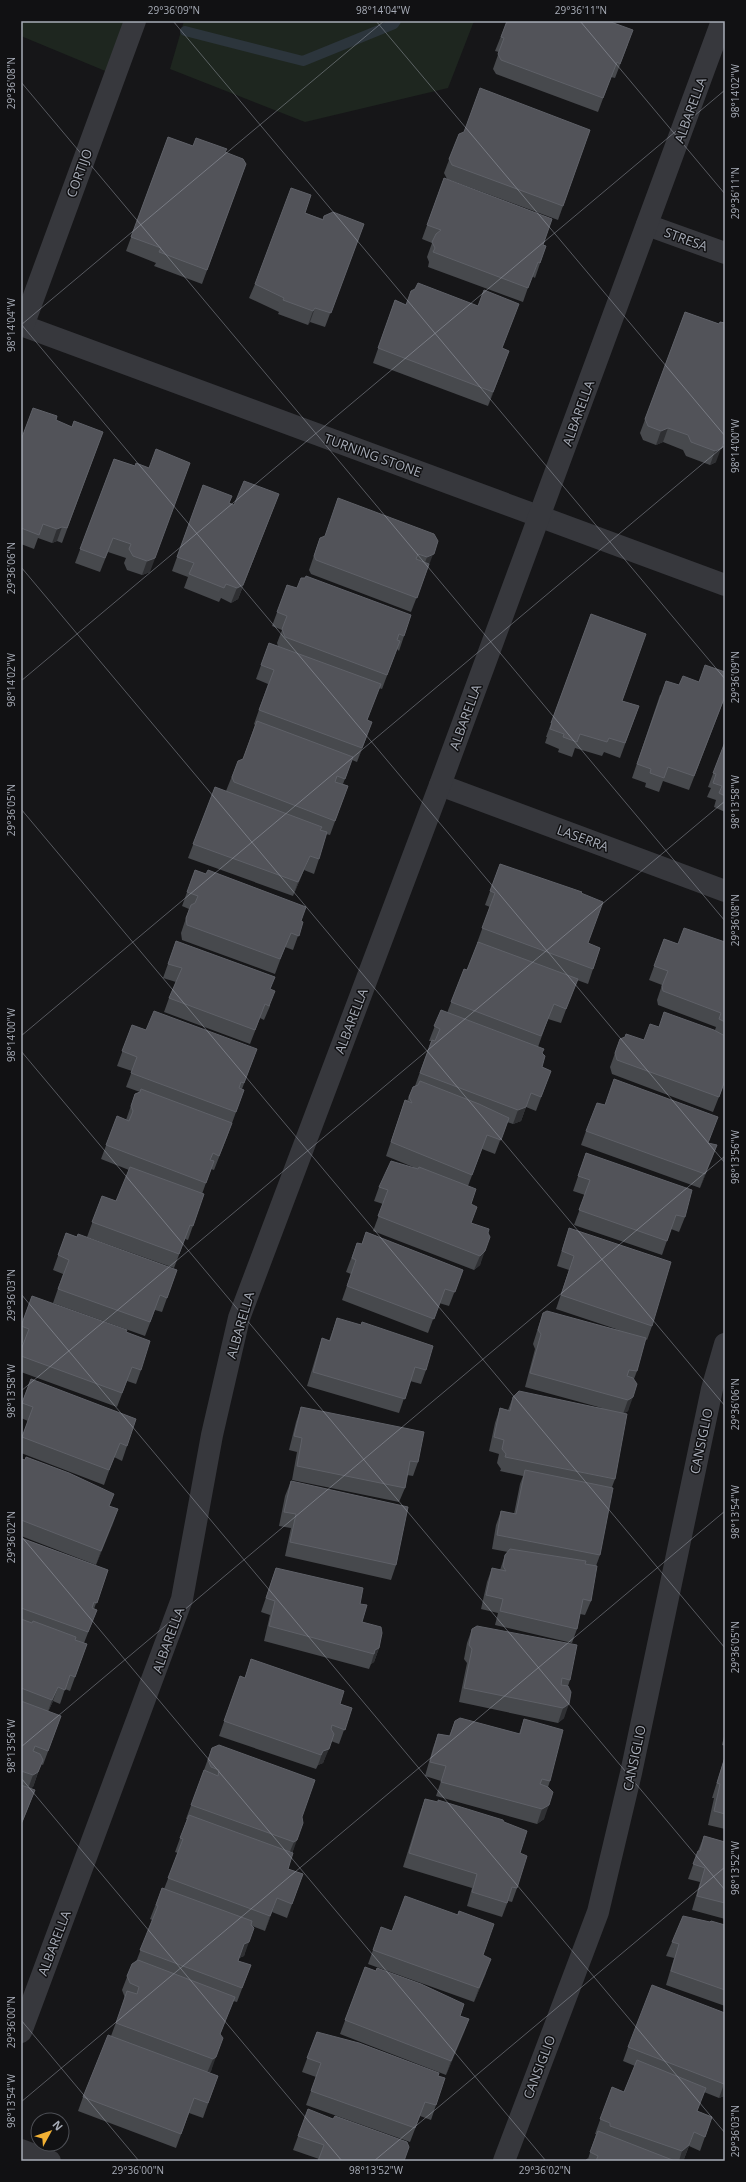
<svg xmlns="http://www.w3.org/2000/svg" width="746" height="2182" font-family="'Open Sans',sans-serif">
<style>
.green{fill:#1e261f}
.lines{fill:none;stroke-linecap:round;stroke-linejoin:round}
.stream{stroke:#2c353c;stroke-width:10}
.minor{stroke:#37383d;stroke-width:22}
.wall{fill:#47494d}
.shaded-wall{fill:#2f3033}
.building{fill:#525359;stroke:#5f6168}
.ticks{fill:none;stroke:#a8adb8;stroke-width:1;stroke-opacity:0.45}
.labels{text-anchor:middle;stroke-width:3;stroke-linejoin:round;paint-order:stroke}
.street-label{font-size:13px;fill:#a8adb8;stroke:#111113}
.neatline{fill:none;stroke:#a8adb8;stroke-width:1.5}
.ticks-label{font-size:10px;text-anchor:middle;fill:#a8adb8}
</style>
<rect width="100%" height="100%" fill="#161618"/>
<g class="green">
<polygon points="21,21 135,21 115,75 21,36"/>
<polygon points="184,21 474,21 448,88 305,122 170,69"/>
</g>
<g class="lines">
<polyline class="stream" points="185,31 303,61 394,24 396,21"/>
<g class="minor">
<polyline points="647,225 725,253"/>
<polyline points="21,325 725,585"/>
<polyline points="23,326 135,21"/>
<polyline points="440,785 725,891"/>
<polyline points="21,2032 182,1599 212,1435 239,1318 440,785 722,21"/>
<polyline points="21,2150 50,2161"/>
<polyline points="504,2161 598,1912 631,1773 712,1389 725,1344"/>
</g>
</g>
<g class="wall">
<polygon points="507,21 628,44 615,78 611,77 598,112 496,74 493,69 499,52 495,51"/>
<polygon points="590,130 558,220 447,179 444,173 459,134"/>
<polygon points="168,137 193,146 226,152 246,164 202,284 154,266 156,263 126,251"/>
<polygon points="444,178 543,245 546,246 535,278 532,276 523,302 428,267 429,262 427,257 432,243 422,239"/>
<polygon points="305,213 323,219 364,224 325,327 310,322 308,325 278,314 279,312 249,298 255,284"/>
<polygon points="395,300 502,348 504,365 488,406 373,363"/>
<polygon points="685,312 719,324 716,462 710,465 686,456 683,450 663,442 656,445 643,440 640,433"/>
<polygon points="56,421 72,427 103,432 62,543 57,541 52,543 38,538 34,549 21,544 21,440"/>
<polygon points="114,459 135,466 150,572 142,575 127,570 124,563 126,558 108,552 100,572 75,563"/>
<polygon points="203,485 229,503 234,505 279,494 238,599 231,603 221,598 219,602 184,588 188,577 172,571"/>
<polygon points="434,534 428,568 411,612 311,574 309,570 320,538"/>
<polygon points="287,585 404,636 399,651 397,649 382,689 379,688 367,720 367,736 357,762 352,760 343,784 348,786 330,835 326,834 319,859 314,874 304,870 293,896 188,858 215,787 227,792 226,791 238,761 243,759 255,725 254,724 268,684 256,679 269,643 278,646 277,643 282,630 272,626"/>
<polygon points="591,614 622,701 639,706 620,758 604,752 602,756 575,748 572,757 558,752 559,749 545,743 547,737 546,737"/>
<polygon points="679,685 725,697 689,790 663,781 659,792 645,787 646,783 632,778 660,695"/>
<polygon points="725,742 725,812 714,807 716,800 707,797 711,788 708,787"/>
<polygon points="500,864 581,893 588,943 600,948 588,984 577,980 561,1023 548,1019 538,1047 542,1053 542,1067 551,1071 536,1111 526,1107 521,1121 513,1124 507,1122 495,1154 482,1149 468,1186 471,1204 471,1223 488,1233 480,1265 474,1270 373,1231 383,1204 374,1201 379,1187 413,1167 386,1156 405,1100 407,1101 413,1087 415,1086 431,1041 429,1041 441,1010 447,1013 464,969 467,970 478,943 477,943 490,907 485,905"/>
<polygon points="195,870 303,922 293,950 285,947 275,974 182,940 181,933 189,909 182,906"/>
<polygon points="664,939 678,944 725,942 725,1085 724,1084 713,1112 612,1074 610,1067 620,1039 644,1040 659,1027 715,1030 716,1027 658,1005 657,1000 662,985 649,980"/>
<polygon points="176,941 270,989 270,1006 264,1020 260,1018 250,1044 164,1012 169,998 176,982 163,978"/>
<polygon points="132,1025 146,1030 257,1049 242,1089 244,1090 227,1137 214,1170 211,1169 202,1194 204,1194 188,1240 185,1239 174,1268 87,1237 102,1196 116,1201 129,1170 101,1159 117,1116 126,1120 135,1094 140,1092 126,1087 132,1071 117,1066"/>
<polygon points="586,1131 708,1143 717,1145 700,1188 581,1145"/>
<polygon points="586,1153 685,1217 679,1232 671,1229 662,1255 574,1225 585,1195 573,1191"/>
<polygon points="569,1228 652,1326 647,1340 645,1339 637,1371 634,1379 628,1411 624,1413 615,1479 612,1487 600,1555 596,1566 591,1601 585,1615 580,1614 577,1629 572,1643 495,1625 498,1613 481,1609 487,1582 492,1568 500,1570 505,1555 508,1552 492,1549 496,1525 501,1511 514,1514 520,1484 523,1476 500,1471 501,1469 497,1463 499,1454 489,1451 495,1423 500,1408 508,1410 513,1397 602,1408 525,1387 535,1349 533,1344 538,1328 543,1313 619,1330 556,1309 569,1270 557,1266 564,1243"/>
<polygon points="366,1232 463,1270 449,1306 439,1303 428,1333 342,1300 351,1274 346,1272 357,1243 362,1244"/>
<polygon points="66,1233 77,1237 177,1270 162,1312 155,1310 145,1336 53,1303 63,1274 53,1270"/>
<polygon points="32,1296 141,1370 136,1384 127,1381 117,1407 21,1372 21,1350 23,1343 21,1342 21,1327"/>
<polygon points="337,1318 426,1370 421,1384 410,1381 399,1413 307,1386 317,1353 322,1338 329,1341"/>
<polygon points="31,1379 127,1446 122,1461 114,1457 104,1485 21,1453 21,1441 28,1421 21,1418 21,1405"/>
<polygon points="301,1407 418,1462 413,1476 407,1475 405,1488 399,1502 292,1480 297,1452 289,1450 296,1422"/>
<polygon points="21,1459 109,1506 118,1509 96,1565 21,1536"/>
<polygon points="291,1481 396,1565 391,1580 285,1556 291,1528 279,1526 285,1496"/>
<polygon points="21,1538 108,1570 94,1609 97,1610 84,1643 87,1644 70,1691 65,1689 60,1704 53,1701 48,1712 61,1716 43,1765 41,1764 33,1787 30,1788 35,1790 21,1826"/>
<polygon points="276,1568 360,1604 362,1622 379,1648 374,1662 371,1664 369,1669 264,1641 270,1615 261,1612"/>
<polygon points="472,1629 570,1680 568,1686 564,1718 558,1723 459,1702 467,1663 464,1659 467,1643"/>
<polygon points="251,1659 340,1704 352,1708 339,1744 331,1741 323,1763 318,1765 316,1769 219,1736 240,1676 245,1678"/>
<polygon points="524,1719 550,1781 548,1787 544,1819 537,1824 436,1796 441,1781 425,1776 433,1748 438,1734 449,1736 455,1721 519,1734"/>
<polygon points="725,1732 725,1746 722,1745"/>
<polygon points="212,1748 302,1817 288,1869 303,1874 287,1918 272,1912 265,1931 252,1926 244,1956 239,1958 238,1961 251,1965 237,2002 233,2001 220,2035 211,2071 209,2073 218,2076 203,2118 189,2113 176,2148 78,2111 83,2097 111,2036 125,1998 122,1990 132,1964 136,1962 152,1920 150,1919 162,1888 164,1889 178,1853 175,1852 187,1819 186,1819"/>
<polygon points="725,1756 725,1829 708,1825 714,1798 712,1798"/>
<polygon points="425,1799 504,1822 520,1853 517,1888 512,1902 508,1901 502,1917 467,1906 472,1888 403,1867 420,1813"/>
<polygon points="704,1836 725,1842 725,1919 692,1910 700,1882 688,1879 698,1851"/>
<polygon points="459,1911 483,1955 486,1973 474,2002 368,1964 381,1927 392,1931 457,1915"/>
<polygon points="710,1922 725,1925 725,2006 666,1985 674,1958 666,1956 672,1942"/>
<polygon points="365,1967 460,2016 469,2019 446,2075 340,2034"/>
<polygon points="725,2013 725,2094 724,2096 719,2098 704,2092 697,2111 712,2117 700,2151 689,2146 684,2159 682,2161 586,2161 588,2159 596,2134 595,2134 612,2087 624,2092 635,2066 623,2061 628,2047"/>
<polygon points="317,2032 438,2076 436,2105 431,2120 420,2116 410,2142 306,2105 316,2077 302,2072"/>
<polygon points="308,2109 404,2161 319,2159 293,2150"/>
</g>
<g class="shaded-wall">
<polygon points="315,308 310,322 308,325 313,311"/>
<polygon points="509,351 504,365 488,406 493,392"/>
<polygon points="668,428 663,442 656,445 661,431"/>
<polygon points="725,438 716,462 710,465 715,451"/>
<polygon points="190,463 150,572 142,575 147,561"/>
<polygon points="279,494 238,599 231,603 237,588"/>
<polygon points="62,527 57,541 52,543 57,529"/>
<polygon points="438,541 428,568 411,612 428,568 422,571 427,557"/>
<polygon points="372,722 367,736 357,762 362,748"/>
<polygon points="310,856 304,870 293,896 298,882"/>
<polygon points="531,1093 521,1121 513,1124 518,1110"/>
<polygon points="717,1145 712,1159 700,1188 705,1174"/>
<polygon points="485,1251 480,1265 474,1270 480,1256"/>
<polygon points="633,1397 628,1411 623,1414 628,1400"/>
<polygon points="118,1509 113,1524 96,1565 101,1551"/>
<polygon points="379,1648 374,1662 371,1664 374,1654 375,1650"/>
<polygon points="58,1687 53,1701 47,1714 52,1700"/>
<polygon points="569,1704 564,1718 558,1723 563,1708"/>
<polygon points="329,1749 323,1763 318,1765 323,1751"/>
<polygon points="38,1772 33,1787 28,1789 33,1775"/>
<polygon points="549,1805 544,1819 537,1824 542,1809"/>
<polygon points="303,1823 292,1854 288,1856 294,1842"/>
<polygon points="277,1898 272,1912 265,1931 270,1916"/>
<polygon points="249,1942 244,1956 239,1958 244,1944"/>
<polygon points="491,1959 486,1973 474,2002 479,1988"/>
<polygon points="469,2019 464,2033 446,2075 451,2061"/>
<polygon points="216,2057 211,2071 207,2073 213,2059"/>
<polygon points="725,2083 725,2094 724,2096 719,2098 724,2084"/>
<polygon points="694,2132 684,2159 682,2161 679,2161 682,2151"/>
</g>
<g class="building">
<polygon points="507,21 608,21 633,30 620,64 617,62 603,98 501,60 498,54 504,38 501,37"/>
<polygon points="480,88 590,130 563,206 452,165 449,159 459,134 464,132"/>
<polygon points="168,137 193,146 196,138 227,149 225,152 243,159 246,164 207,270 159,252 161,248 131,237"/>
<polygon points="444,178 552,219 543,245 546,246 540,263 538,262 528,288 433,252 435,248 432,242 436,234 441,230 427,225"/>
<polygon points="291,188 311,195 305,213 323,220 324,216 333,212 364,224 331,313 315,308 313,311 283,300 284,298 255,284"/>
<polygon points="418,283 478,306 484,290 519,304 502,348 509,351 493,392 378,348 395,300 406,305 411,291 415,289"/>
<polygon points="685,312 719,324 720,322 725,323 725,438 722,448 715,451 691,442 688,435 668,428 661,431 648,426 645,419"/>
<polygon points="33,408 57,416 56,420 72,427 74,421 103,432 67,528 62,527 57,529 43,524 39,535 21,528 21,440"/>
<polygon points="156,449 190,463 155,558 147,561 133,556 129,549 131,544 113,538 105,558 80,549 114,459 135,466 136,463 149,468"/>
<polygon points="244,481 279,494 243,585 237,588 226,584 224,588 189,574 194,563 177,557 203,485 232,496 229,503 234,505"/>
<polygon points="338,498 434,534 438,541 434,554 427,557 418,554 416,559 429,564 417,598 316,560 314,556 320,538 325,536"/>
<polygon points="306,576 411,615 404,636 399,634 397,640 400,641 387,675 285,637 282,629 287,616 277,612 287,585 297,588 301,578 305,578"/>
<polygon points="591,614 646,634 622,701 639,706 625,743 609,738 607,742 580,734 577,742 563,737 564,734 550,729 552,723 551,723"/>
<polygon points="269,643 381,684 367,720 372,722 362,748 259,710 274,670 261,665"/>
<polygon points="705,665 725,672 725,696 694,776 668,767 664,778 650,773 651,769 637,764 666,681 679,685 683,676 699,682"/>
<polygon points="257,721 353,757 345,779 337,776 335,782 348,786 335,821 234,782 232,777 238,761 243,759"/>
<polygon points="725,742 725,796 719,793 722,786 713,783 716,774 713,773"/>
<polygon points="215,787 322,827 320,830 327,832 319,859 310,856 298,882 193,844"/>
<polygon points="500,864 582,892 581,893 603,902 588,943 600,948 593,969 482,928 495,893 490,891"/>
<polygon points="195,870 206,874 208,870 306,907 301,921 303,922 299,936 291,933 280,959 187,925 186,918 191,905 195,903 198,896 187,892"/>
<polygon points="684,928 725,942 725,1022 719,1019 721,1013 663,991 662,986 668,971 654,966 664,939 678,944"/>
<polygon points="176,941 275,977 270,989 275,991 269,1006 265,1004 255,1030 169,998 182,968 168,964"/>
<polygon points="478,942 578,979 566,1009 554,1004 541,1036 451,1002 464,969 467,970"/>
<polygon points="441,1010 544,1049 542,1053 545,1056 542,1067 551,1071 541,1097 531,1093 526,1107 518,1110 420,1073 432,1040 435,1041 440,1029 434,1026"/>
<polygon points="154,1011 257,1049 244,1083 241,1082 239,1088 244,1090 236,1112 131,1073 137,1057 122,1051 132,1025 146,1030"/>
<polygon points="664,1012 714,1030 725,1036 725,1080 719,1097 617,1060 615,1053 620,1039 625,1037 626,1034 644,1040 650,1024 659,1027"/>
<polygon points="614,1079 718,1117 708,1143 717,1145 705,1174 586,1131 597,1103 605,1105"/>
<polygon points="420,1081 479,1104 509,1118 501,1140 487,1135 472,1175 391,1142 405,1100 412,1103 409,1097 413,1087 418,1085"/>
<polygon points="141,1089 232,1123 219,1156 213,1153 210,1160 214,1161 206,1183 106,1145 117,1116 129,1121 133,1111 131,1106 135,1094 140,1092"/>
<polygon points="586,1153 692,1190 685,1217 676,1215 667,1241 579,1210 590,1180 578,1176"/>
<polygon points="391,1161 418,1169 419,1167 476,1189 471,1204 477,1207 471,1223 489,1229 488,1233 490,1237 485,1251 480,1256 378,1216 388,1190 379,1187"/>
<polygon points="130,1167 204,1194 193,1226 190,1225 179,1254 92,1222 102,1196 116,1201"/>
<polygon points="569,1228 671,1262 652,1326 561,1295 574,1256 562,1251"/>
<polygon points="366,1232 463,1270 455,1292 445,1289 434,1319 347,1286 356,1260 352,1258 357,1243 362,1244"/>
<polygon points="66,1233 77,1237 78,1234 177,1270 167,1298 160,1295 150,1322 58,1289 69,1260 58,1255"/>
<polygon points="32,1296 127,1330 126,1332 150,1341 141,1370 132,1367 122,1393 21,1356 21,1350 29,1329 21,1326"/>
<polygon points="547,1311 646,1338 637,1371 629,1370 627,1376 633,1378 637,1384 633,1397 628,1400 530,1373 541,1334 538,1330 543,1313"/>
<polygon points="337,1318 361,1325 362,1322 433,1346 426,1370 415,1367 405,1399 313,1372 322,1338 330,1341"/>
<polygon points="31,1379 136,1419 127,1446 120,1443 109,1470 22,1437 33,1407 22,1403"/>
<polygon points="519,1391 627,1414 615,1479 505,1457 506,1454 502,1449 504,1440 494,1437 500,1408 510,1411 513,1397"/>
<polygon points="301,1407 424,1432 418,1462 410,1461 405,1488 297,1466 302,1438 294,1436"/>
<polygon points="26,1457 69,1473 114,1494 109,1506 118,1509 101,1551 21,1520 21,1459 25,1460"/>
<polygon points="525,1470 613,1488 600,1555 497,1535 501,1511 516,1514"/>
<polygon points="291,1481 408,1507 396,1565 290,1542 296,1514 284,1512"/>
<polygon points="21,1538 108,1570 97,1603 94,1602 92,1608 97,1610 88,1632 21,1608"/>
<polygon points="510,1549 586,1561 585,1564 597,1566 591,1601 583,1599 577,1629 500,1611 503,1599 486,1595 492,1568 506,1571 503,1566 505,1555"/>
<polygon points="276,1568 363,1588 360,1604 367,1605 362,1622 381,1627 382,1633 379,1648 375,1650 374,1654 269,1626 275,1601 266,1598"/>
<polygon points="21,1619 32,1623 33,1621 76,1637 75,1640 87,1644 75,1677 70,1675 65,1690 58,1687 52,1700 21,1688"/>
<polygon points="477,1626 577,1645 570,1680 562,1678 561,1685 568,1686 571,1692 569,1704 563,1708 464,1688 472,1649 469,1645 472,1629"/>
<polygon points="251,1659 344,1691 340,1704 352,1708 345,1730 332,1725 331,1729 334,1734 329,1749 323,1751 321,1755 224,1721 240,1676 245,1678"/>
<polygon points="21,1701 61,1716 48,1751 35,1746 33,1751 40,1754 43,1760 38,1772 33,1775 21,1771"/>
<polygon points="460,1718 520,1734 524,1719 563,1730 550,1781 542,1779 540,1784 548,1787 553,1792 549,1805 542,1809 441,1782 446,1766 430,1762 438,1734 450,1736 455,1721"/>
<polygon points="219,1745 315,1780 302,1817 303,1823 297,1840 294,1842 191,1805 204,1770 218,1776 219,1770 211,1767 208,1760 212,1748"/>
<polygon points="725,1757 725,1814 714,1811 720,1784 717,1783"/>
<polygon points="21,1785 35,1790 22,1822 21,1821"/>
<polygon points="425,1799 438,1802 438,1800 503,1820 504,1822 527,1831 520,1853 527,1856 517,1888 512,1887 507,1903 472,1892 477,1874 409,1853"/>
<polygon points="189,1815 293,1853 288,1869 303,1874 292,1904 277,1898 270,1916 168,1878 183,1839 180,1838"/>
<polygon points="704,1836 725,1842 725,1903 697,1896 705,1868 693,1864 698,1851 700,1851"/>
<polygon points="162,1888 252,1921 251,1925 254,1928 249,1942 244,1944 238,1961 251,1965 242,1988 140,1950 158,1906 156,1905"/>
<polygon points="405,1896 458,1915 459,1911 494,1924 483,1955 491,1959 479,1988 373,1950 381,1927 392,1931"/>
<polygon points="683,1916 710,1922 711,1921 725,1925 725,1990 671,1971 679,1944 672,1942"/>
<polygon points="138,1960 235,1997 220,2034 223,2038 216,2057 213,2059 116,2023 127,1991 137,1994 139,1987 130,1983 127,1976 132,1964"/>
<polygon points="365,1967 376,1971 377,1968 421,1984 464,2004 460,2016 469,2019 451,2061 345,2020"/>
<polygon points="652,1985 725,2013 725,2083 724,2084 628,2047"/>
<polygon points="317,2032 359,2043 439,2073 438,2076 445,2078 436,2105 425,2102 415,2128 311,2091 321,2063 307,2058"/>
<polygon points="108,2035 218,2076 208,2103 194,2098 181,2134 83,2097"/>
<polygon points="637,2060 706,2088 697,2111 712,2117 705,2137 694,2132 689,2145 682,2151 610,2126 610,2123 600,2119 612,2087 624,2092"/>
<polygon points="308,2109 333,2119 335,2116 407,2142 409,2147 404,2161 318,2161 324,2145 298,2136"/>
<polygon points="598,2131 675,2161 596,2161 598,2156 590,2152"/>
<polygon points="587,2159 593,2161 586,2161"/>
</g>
<path class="ticks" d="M173 21 725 679M376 21 725 436M580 21 725 194M21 82 725 921M21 324 725 1163M21 325 384 21M21 567 725 1406M21 681 725 90M21 809 725 1648M21 1036 725 445M21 1051 725 1890M21 1294 725 2133M21 1391 725 801M21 1536 546 2161M21 1747 725 1156M21 1778 342 2161M21 2020 139 2161M21 2102 725 1511M374 2161 725 1867"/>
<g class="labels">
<g class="street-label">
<text transform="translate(690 110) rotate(-70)" y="5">ALBARELLA</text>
<text transform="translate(79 173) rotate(-70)" y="5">CORTIJO</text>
<text transform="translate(686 239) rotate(20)" y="5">STRESA</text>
<text transform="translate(578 413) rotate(-70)" y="5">ALBARELLA</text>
<text transform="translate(373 455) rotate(20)" y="5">TURNING STONE</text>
<text transform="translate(465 717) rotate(-70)" y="5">ALBARELLA</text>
<text transform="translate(583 838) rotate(20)" y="5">LASERRA</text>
<text transform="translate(351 1021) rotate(-69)" y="5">ALBARELLA</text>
<text transform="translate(240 1325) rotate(-74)" y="5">ALBARELLA</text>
<text transform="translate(701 1441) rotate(-78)" y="5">CANSIGLIO</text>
<text transform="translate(168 1640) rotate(-70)" y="5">ALBARELLA</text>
<text transform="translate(634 1758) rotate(-78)" y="5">CANSIGLIO</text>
<text transform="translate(54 1943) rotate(-69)" y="5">ALBARELLA</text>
<text transform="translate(539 2067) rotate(-69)" y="5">CANSIGLIO</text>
</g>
</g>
<rect width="746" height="2182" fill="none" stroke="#111113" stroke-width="44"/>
<g transform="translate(50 2132) rotate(50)"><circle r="19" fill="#111113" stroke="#4d4f55"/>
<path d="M0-3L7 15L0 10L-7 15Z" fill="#f2b134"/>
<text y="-6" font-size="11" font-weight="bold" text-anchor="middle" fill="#a8adb8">N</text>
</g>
<rect x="22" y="22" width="702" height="2138" class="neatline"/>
<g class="ticks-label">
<text x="174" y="14">29°36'09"N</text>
<text x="383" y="14">98°14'04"W</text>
<text x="581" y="14">29°36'11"N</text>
<text transform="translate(11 83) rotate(-90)" y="4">29°36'08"N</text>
<text transform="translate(735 91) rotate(-90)" y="4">98°14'02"W</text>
<text transform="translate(735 193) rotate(-90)" y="4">29°36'11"N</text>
<text transform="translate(11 325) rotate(-90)" y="4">98°14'04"W</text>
<text transform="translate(735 446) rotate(-90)" y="4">98°14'00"W</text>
<text transform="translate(11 568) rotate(-90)" y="4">29°36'06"N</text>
<text transform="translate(735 677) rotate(-90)" y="4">29°36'09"N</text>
<text transform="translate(11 680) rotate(-90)" y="4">98°14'02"W</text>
<text transform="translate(735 802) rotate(-90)" y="4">98°13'58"W</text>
<text transform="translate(11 810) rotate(-90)" y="4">29°36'05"N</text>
<text transform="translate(735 920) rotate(-90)" y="4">29°36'08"N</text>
<text transform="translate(11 1035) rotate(-90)" y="4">98°14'00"W</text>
<text transform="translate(735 1157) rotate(-90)" y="4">98°13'56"W</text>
<text transform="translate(11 1295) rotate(-90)" y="4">29°36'03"N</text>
<text transform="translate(11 1391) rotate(-90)" y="4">98°13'58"W</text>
<text transform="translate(735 1404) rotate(-90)" y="4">29°36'06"N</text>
<text transform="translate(735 1512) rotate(-90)" y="4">98°13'54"W</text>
<text transform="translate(11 1537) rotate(-90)" y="4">29°36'02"N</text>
<text transform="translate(735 1647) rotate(-90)" y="4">29°36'05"N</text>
<text transform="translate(11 1746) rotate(-90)" y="4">98°13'56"W</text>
<text transform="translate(735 1868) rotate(-90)" y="4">98°13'52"W</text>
<text transform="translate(11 2022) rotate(-90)" y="4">29°36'00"N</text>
<text transform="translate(11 2101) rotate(-90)" y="4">98°13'54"W</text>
<text transform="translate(735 2131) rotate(-90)" y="4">29°36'03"N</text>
<text x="138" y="2174">29°36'00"N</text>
<text x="376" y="2174">98°13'52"W</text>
<text x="545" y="2174">29°36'02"N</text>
</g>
</svg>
